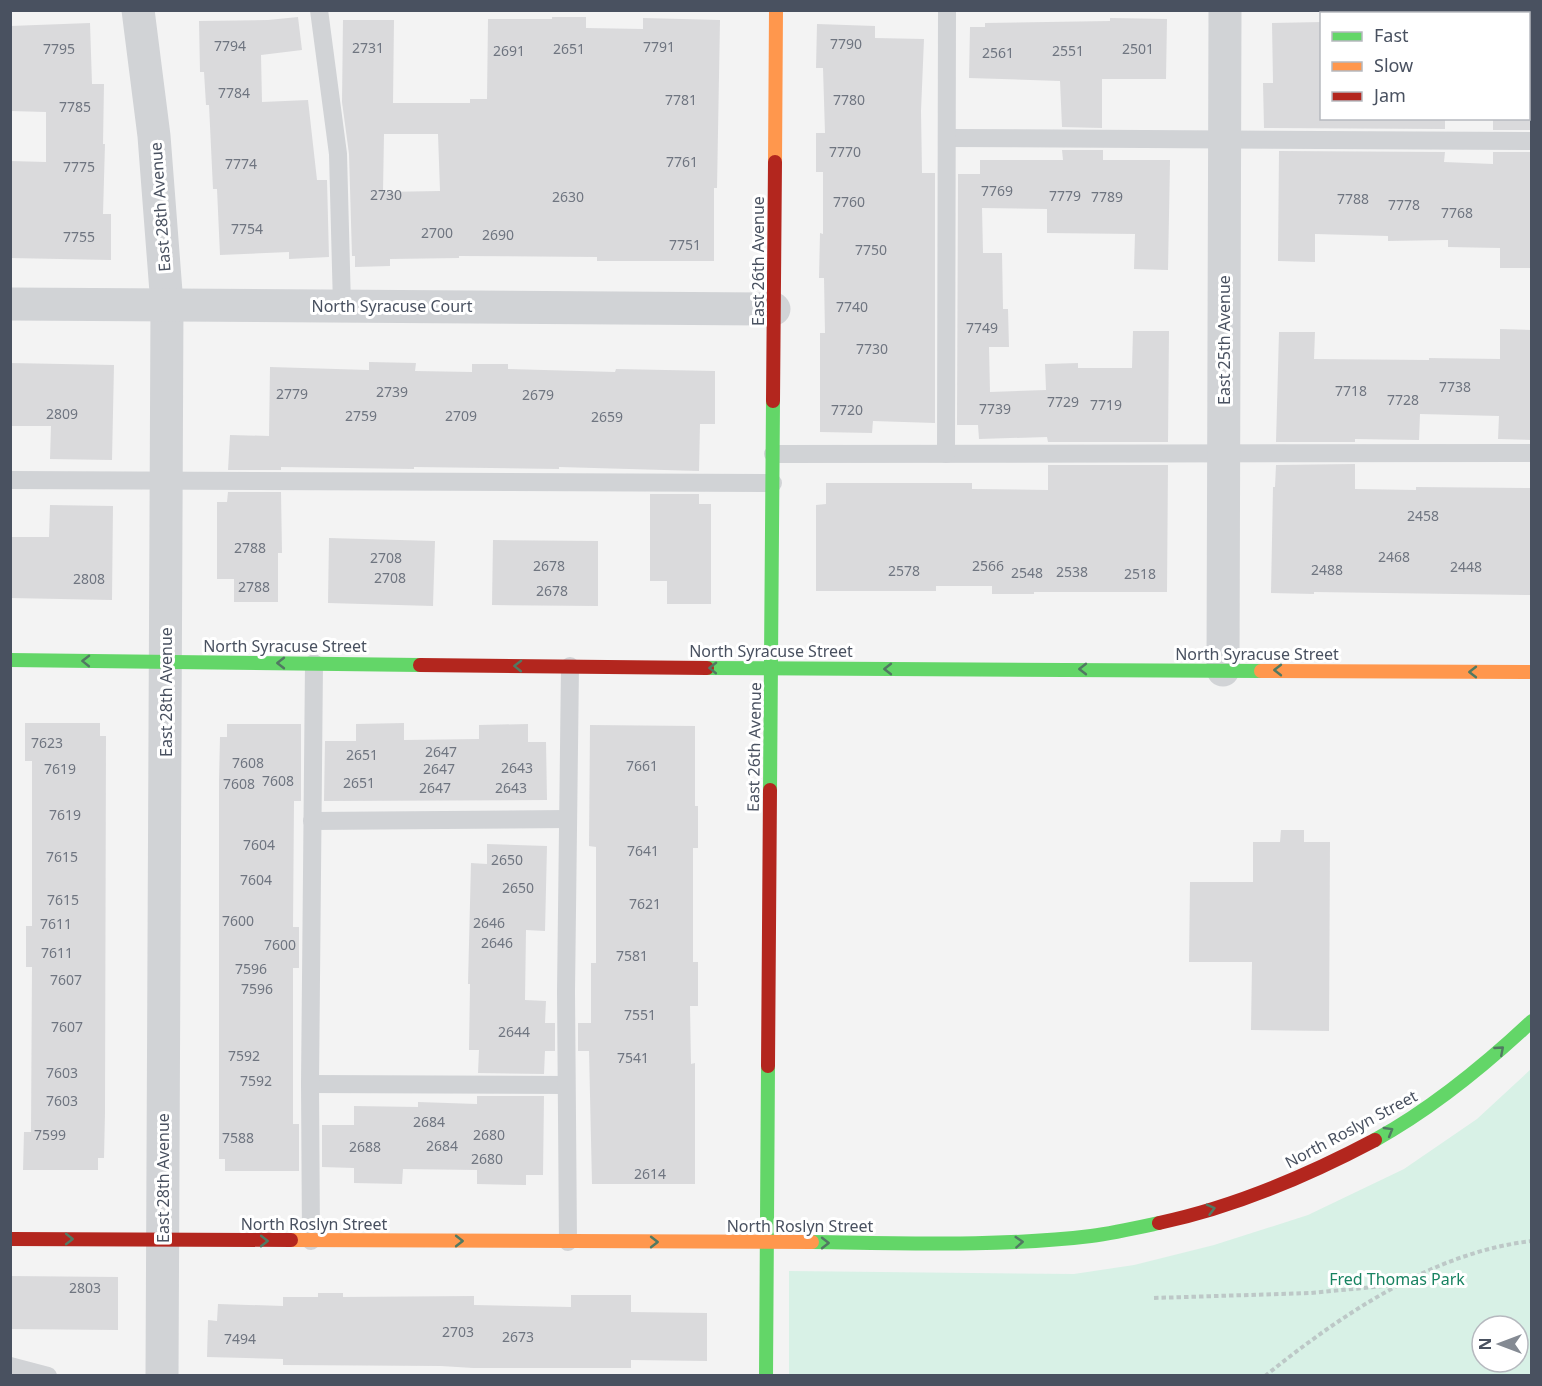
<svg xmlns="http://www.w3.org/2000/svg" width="1542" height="1386" font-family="'Noto Sans',sans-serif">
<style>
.green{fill:#d8f1e6;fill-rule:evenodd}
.building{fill:#dadadc;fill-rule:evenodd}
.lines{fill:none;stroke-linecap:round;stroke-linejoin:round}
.path{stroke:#bdc8c7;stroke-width:4;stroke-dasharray:4.5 3;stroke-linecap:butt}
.lane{stroke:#d1d3d6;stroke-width:18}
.street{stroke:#d1d3d6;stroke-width:33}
.fast{stroke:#63d668;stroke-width:14}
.slow{stroke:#ff974d;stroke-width:14}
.jam{stroke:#b3261e;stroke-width:14}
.oneway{stroke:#517962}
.labels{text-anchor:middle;stroke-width:6;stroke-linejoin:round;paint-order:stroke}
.number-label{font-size:14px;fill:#6f7580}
.street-label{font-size:16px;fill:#495160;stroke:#fff}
.park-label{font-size:16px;fill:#188361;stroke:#fff}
</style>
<rect width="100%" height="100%" fill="#f3f3f3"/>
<path class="green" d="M1531 1069V1375H789V1271L1074 1274 1134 1265 1214 1245 1308 1215 1404 1169 1477 1119ZM1482 1326H1518V1362H1482Z"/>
<g class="building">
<polygon points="298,17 302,50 261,55 262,102 308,100 317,180 327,180 329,257 289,259 289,252 220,255 217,189 213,189 209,105 206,105 204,72 200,72 199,21 268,20"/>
<path d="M552 17H586V28L643 29V18L720 20 717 188H714V261H597V257L459 256V258L390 259V266L355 267V256H352L349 154 342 102 343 20H394L393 103H470V99H487L488 19H552ZM384 134H438L440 191 383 192Z"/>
<polygon points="1110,18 1167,19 1166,79 1102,79 1102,128 1062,127 1060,81 969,78 970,27 985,27 985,23 1110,21"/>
<polygon points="1322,22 1322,118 1445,118 1445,129 1264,128 1263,83 1273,83 1272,23"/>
<polygon points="90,23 92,84 104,84 103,144 105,144 103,214 111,214 111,260 10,258 10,161 46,162 46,112 10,111 10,26"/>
<polygon points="817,24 875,26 875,38 924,39 921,111 922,173 935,173 935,423 873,421 872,433 820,432 820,333 825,333 824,278 819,278 820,233 823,234 823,172 816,172 816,133 825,133 823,68 816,68"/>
<rect x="1493" y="118" width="39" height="12"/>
<polygon points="1062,150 1103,150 1103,160 1170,160 1168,270 1134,269 1135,234 1047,233 1047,209 982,208 983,253 1002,253 1003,309 1008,309 1009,347 989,347 990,392 1046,390 1045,364 1078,363 1078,368 1132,368 1133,331 1169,331 1168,442 1048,442 1047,437 979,439 978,425 957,425 958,174 980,174 980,160 1063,160"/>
<polygon points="1279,151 1445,152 1444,162 1493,164 1493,152 1532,152 1532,268 1500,268 1500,248 1448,247 1448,240 1388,241 1388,236 1315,234 1315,262 1278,261"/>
<polygon points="1500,329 1532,330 1532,440 1498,439 1499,416 1420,414 1419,440 1355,439 1355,442 1276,442 1279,332 1315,332 1314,359 1429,360 1429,358 1500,359"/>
<polygon points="369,362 416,363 415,371 472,372 472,364 508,364 508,369 615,372 616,369 715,371 715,424 700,424 699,471 559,467 559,469 414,467 414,469 281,467 281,470 228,470 230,435 269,436 270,367 369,370"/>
<polygon points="10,363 114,365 112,460 50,459 51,426 10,426"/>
<polygon points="1355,464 1355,489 1416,490 1416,487 1532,488 1532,595 1314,592 1314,594 1271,593 1273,487 1275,487 1276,465"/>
<polygon points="1048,465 1168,465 1167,592 1034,592 1034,594 992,594 992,586 936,586 936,591 816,591 816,505 826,504 826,483 972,483 972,489 1048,490"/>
<polygon points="228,492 281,492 282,553 278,553 278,602 234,602 234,579 217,579 217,502 227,502"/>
<polygon points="650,494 699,494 699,504 711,504 711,604 667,604 667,581 650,581"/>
<polygon points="50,505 113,506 112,600 10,598 10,537 49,537"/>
<polygon points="329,538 435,541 433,606 328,603"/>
<polygon points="493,540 598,541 598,606 492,605"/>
<polygon points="25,723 100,723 100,736 106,736 105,1113 104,1158 98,1158 98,1170 23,1170 24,1132 31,1132 32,967 26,967 26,926 32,926 32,761 25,761"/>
<polygon points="404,723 404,740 479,739 479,725 528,724 528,742 546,742 547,800 324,801 325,741 356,741 356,724"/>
<polygon points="227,724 301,724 301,801 294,801 293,927 299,927 299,968 293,968 293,1124 299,1124 299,1171 225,1171 225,1159 219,1159 219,781 220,737 227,737"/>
<polygon points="590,725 695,726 695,806 698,806 698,848 693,848 693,962 698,962 698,1006 690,1006 691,1064 695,1063 695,1184 592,1184 589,1051 578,1051 578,1023 591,1023 591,963 596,963 596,847 589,846"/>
<polygon points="1281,830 1304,830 1304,842 1330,842 1329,1031 1251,1030 1252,962 1189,962 1190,882 1253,882 1253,842 1280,842"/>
<polygon points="487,844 547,846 545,931 526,930 525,1000 546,1001 545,1023 555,1023 555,1051 545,1051 544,1074 478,1073 479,1050 469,1050 470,984 468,984 471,863 487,864"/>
<polygon points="477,1096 544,1096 543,1175 526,1175 526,1185 477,1184 477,1170 403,1169 402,1184 354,1183 354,1168 322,1167 322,1125 354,1125 354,1106 418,1107 418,1102 477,1104"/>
<polygon points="10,1276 118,1277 118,1330 10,1329"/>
<polygon points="318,1293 343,1293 343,1297 474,1296 474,1305 571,1307 571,1295 631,1295 631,1312 707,1313 707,1361 631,1360 631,1368 473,1368 441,1366 283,1365 283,1359 207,1357 208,1320 217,1321 218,1304 283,1306 283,1297 318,1297"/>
</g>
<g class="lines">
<g class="path">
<polyline points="1154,1298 1311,1293 1394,1285"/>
<path d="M1265 1376C1341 1315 1433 1252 1532 1241"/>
</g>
<g class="lane">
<polyline points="319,10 338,154 342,306"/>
<polyline points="947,138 1532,141"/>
<polyline points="773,454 1532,453"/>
<polyline points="946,454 947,10"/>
<polyline points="10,480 773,483"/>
<polyline points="312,821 568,819"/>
<polyline points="310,1084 566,1085"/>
<polyline points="311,1241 310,1084 314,663"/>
<polyline points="568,1242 566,992 570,666"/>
<polyline points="10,1366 48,1376"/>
</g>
<g class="street">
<polyline points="138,10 154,136 167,305 162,1376"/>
<polyline points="10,304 774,309"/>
<polyline points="1223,670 1225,10"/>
</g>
<g class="fast">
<polyline points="10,660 420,665"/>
<polyline points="707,668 1261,671"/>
<polyline points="770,790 773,401"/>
<path d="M1375 1140C1433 1108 1484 1066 1532 1021"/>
<path d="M812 1242C905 1243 999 1247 1091 1236 1114 1233 1136 1228 1159 1223"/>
<polyline points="766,1376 768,1066"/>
</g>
<g class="slow">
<polyline points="775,162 776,10"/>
<polyline points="1261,671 1532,672"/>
<polyline points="291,1240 812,1242"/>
</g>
<g class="jam">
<polyline points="773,401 775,162"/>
<polyline points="420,665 707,668"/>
<polyline points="768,1066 770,790"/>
<path d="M1159 1223C1235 1207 1307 1176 1375 1140"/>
<polyline points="10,1239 291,1240"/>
</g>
</g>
<defs><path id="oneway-chevron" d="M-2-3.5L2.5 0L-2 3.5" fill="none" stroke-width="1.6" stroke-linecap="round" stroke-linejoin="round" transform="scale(1.5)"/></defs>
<g class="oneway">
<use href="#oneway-chevron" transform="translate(86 661) rotate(-179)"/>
<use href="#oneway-chevron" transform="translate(281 663) rotate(-180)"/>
<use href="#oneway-chevron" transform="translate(518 666) rotate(-179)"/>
<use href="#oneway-chevron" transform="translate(713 668) rotate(-179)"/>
<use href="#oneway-chevron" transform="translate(888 669) rotate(-180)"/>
<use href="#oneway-chevron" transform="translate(1083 669) rotate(-180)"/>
<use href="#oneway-chevron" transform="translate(1278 670) rotate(-180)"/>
<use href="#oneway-chevron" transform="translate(1473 672) rotate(-180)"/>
<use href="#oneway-chevron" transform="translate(1500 1050) rotate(-41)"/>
<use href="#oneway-chevron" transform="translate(1389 1131) rotate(-30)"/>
<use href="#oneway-chevron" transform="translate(1211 1209) rotate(-15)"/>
<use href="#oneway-chevron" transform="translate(69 1239)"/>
<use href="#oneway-chevron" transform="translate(264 1241)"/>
<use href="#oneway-chevron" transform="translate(459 1241)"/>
<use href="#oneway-chevron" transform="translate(654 1242)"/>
<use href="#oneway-chevron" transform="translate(1019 1242) rotate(-4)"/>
<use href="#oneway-chevron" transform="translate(825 1243)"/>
</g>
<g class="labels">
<g class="number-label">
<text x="846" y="49">7790</text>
<text x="230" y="51">7794</text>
<text x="659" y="52">7791</text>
<text x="368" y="53">2731</text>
<text x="59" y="54">7795</text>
<text x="569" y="54">2651</text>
<text x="1138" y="54">2501</text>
<text x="509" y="56">2691</text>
<text x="1068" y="56">2551</text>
<text x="998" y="58">2561</text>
<text x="234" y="98">7784</text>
<text x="681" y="105">7781</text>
<text x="849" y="105">7780</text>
<text x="75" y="112">7785</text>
<text x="845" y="157">7770</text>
<text x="682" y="167">7761</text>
<text x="241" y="169">7774</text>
<text x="79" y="172">7775</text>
<text x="997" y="196">7769</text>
<text x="386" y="200">2730</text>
<text x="1065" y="201">7779</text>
<text x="568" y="202">2630</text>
<text x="1107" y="202">7789</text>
<text x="1353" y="204">7788</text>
<text x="849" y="207">7760</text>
<text x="1404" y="210">7778</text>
<text x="1457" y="218">7768</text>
<text x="247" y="234">7754</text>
<text x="437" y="238">2700</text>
<text x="498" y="240">2690</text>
<text x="79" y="242">7755</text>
<text x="685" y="250">7751</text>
<text x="871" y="255">7750</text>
<text x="852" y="312">7740</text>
<text x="982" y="333">7749</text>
<text x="872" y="354">7730</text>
<text x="1455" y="392">7738</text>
<text x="1351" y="396">7718</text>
<text x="392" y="397">2739</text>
<text x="292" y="399">2779</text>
<text x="538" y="400">2679</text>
<text x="1403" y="405">7728</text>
<text x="1063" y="407">7729</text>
<text x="1106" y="410">7719</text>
<text x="995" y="414">7739</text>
<text x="847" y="415">7720</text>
<text x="62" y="419">2809</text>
<text x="361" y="421">2759</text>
<text x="461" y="421">2709</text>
<text x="607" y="422">2659</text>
<text x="1423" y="521">2458</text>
<text x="250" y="553">2788</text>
<text x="1394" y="562">2468</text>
<text x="386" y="563">2708</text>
<text x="549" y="571">2678</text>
<text x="988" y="571">2566</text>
<text x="1466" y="572">2448</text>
<text x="1327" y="575">2488</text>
<text x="904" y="576">2578</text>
<text x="1072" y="577">2538</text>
<text x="1027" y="578">2548</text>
<text x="1140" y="579">2518</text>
<text x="390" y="583">2708</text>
<text x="89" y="584">2808</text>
<text x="254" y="592">2788</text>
<text x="552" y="596">2678</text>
<text x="47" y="748">7623</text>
<text x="441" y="757">2647</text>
<text x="362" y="760">2651</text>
<text x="248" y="768">7608</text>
<text x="642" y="771">7661</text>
<text x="517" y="773">2643</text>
<text x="60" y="774">7619</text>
<text x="439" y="774">2647</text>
<text x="278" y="786">7608</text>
<text x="359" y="788">2651</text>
<text x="239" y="789">7608</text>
<text x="435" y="793">2647</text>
<text x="511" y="793">2643</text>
<text x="65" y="820">7619</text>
<text x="259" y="850">7604</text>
<text x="643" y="856">7641</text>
<text x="62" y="862">7615</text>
<text x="507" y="865">2650</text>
<text x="256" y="885">7604</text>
<text x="518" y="893">2650</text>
<text x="63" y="905">7615</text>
<text x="645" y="909">7621</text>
<text x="238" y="926">7600</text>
<text x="489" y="928">2646</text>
<text x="56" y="929">7611</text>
<text x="497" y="948">2646</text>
<text x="280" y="950">7600</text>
<text x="57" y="958">7611</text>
<text x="632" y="961">7581</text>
<text x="251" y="974">7596</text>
<text x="66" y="985">7607</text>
<text x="257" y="994">7596</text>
<text x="640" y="1020">7551</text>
<text x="67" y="1032">7607</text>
<text x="514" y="1037">2644</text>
<text x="244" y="1061">7592</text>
<text x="633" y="1063">7541</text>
<text x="62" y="1078">7603</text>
<text x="256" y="1086">7592</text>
<text x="62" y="1106">7603</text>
<text x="429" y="1127">2684</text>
<text x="50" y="1140">7599</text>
<text x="489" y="1140">2680</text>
<text x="238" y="1143">7588</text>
<text x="442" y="1151">2684</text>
<text x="365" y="1152">2688</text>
<text x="487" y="1164">2680</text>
<text x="650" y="1179">2614</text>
<text x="85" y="1293">2803</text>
<text x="458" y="1337">2703</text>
<text x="518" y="1342">2673</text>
<text x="240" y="1344">7494</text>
</g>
<g class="street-label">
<text transform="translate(160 207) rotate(-94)" y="6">East 28th Avenue</text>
<text transform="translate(758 261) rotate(-90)" y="6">East 26th Avenue</text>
<text x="392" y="312">North Syracuse Court</text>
<text transform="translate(1224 340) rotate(-90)" y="6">East 25th Avenue</text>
<text x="285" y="652">North Syracuse Street</text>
<text x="771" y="657">North Syracuse Street</text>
<text x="1257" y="660">North Syracuse Street</text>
<text transform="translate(166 692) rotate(-90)" y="6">East 28th Avenue</text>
<text transform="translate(754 747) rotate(-89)" y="6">East 26th Avenue</text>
<text transform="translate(1351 1129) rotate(-28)" y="6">North Roslyn Street</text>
<text transform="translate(163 1178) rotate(-90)" y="6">East 28th Avenue</text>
<text x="314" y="1230">North Roslyn Street</text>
<text x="800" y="1232">North Roslyn Street</text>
</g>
<g class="park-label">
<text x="1397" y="1285">Fred Thomas Park</text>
</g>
</g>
<rect width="1542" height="1386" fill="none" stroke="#495160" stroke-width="24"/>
<rect x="1320" y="12" width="210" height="108" fill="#ffffff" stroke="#b6b9bf" stroke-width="1.5"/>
<rect x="1332" y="32" width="30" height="9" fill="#63d668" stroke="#b6b9bf" stroke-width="1.5"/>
<text x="1374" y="42" font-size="18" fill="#495160">Fast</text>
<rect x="1332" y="62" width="30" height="9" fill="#ff974d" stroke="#b6b9bf" stroke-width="1.5"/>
<text x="1374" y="72" font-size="18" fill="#495160">Slow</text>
<rect x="1332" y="92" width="30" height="9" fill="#b3261e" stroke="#b6b9bf" stroke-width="1.5"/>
<text x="1374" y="102" font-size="18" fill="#495160">Jam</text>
<g transform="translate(1500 1344) rotate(270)"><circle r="28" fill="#ffffff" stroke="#b6b9bf" stroke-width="1.5"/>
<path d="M0-4.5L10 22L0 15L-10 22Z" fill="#848a93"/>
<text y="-9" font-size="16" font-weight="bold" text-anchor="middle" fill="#495160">N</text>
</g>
</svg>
